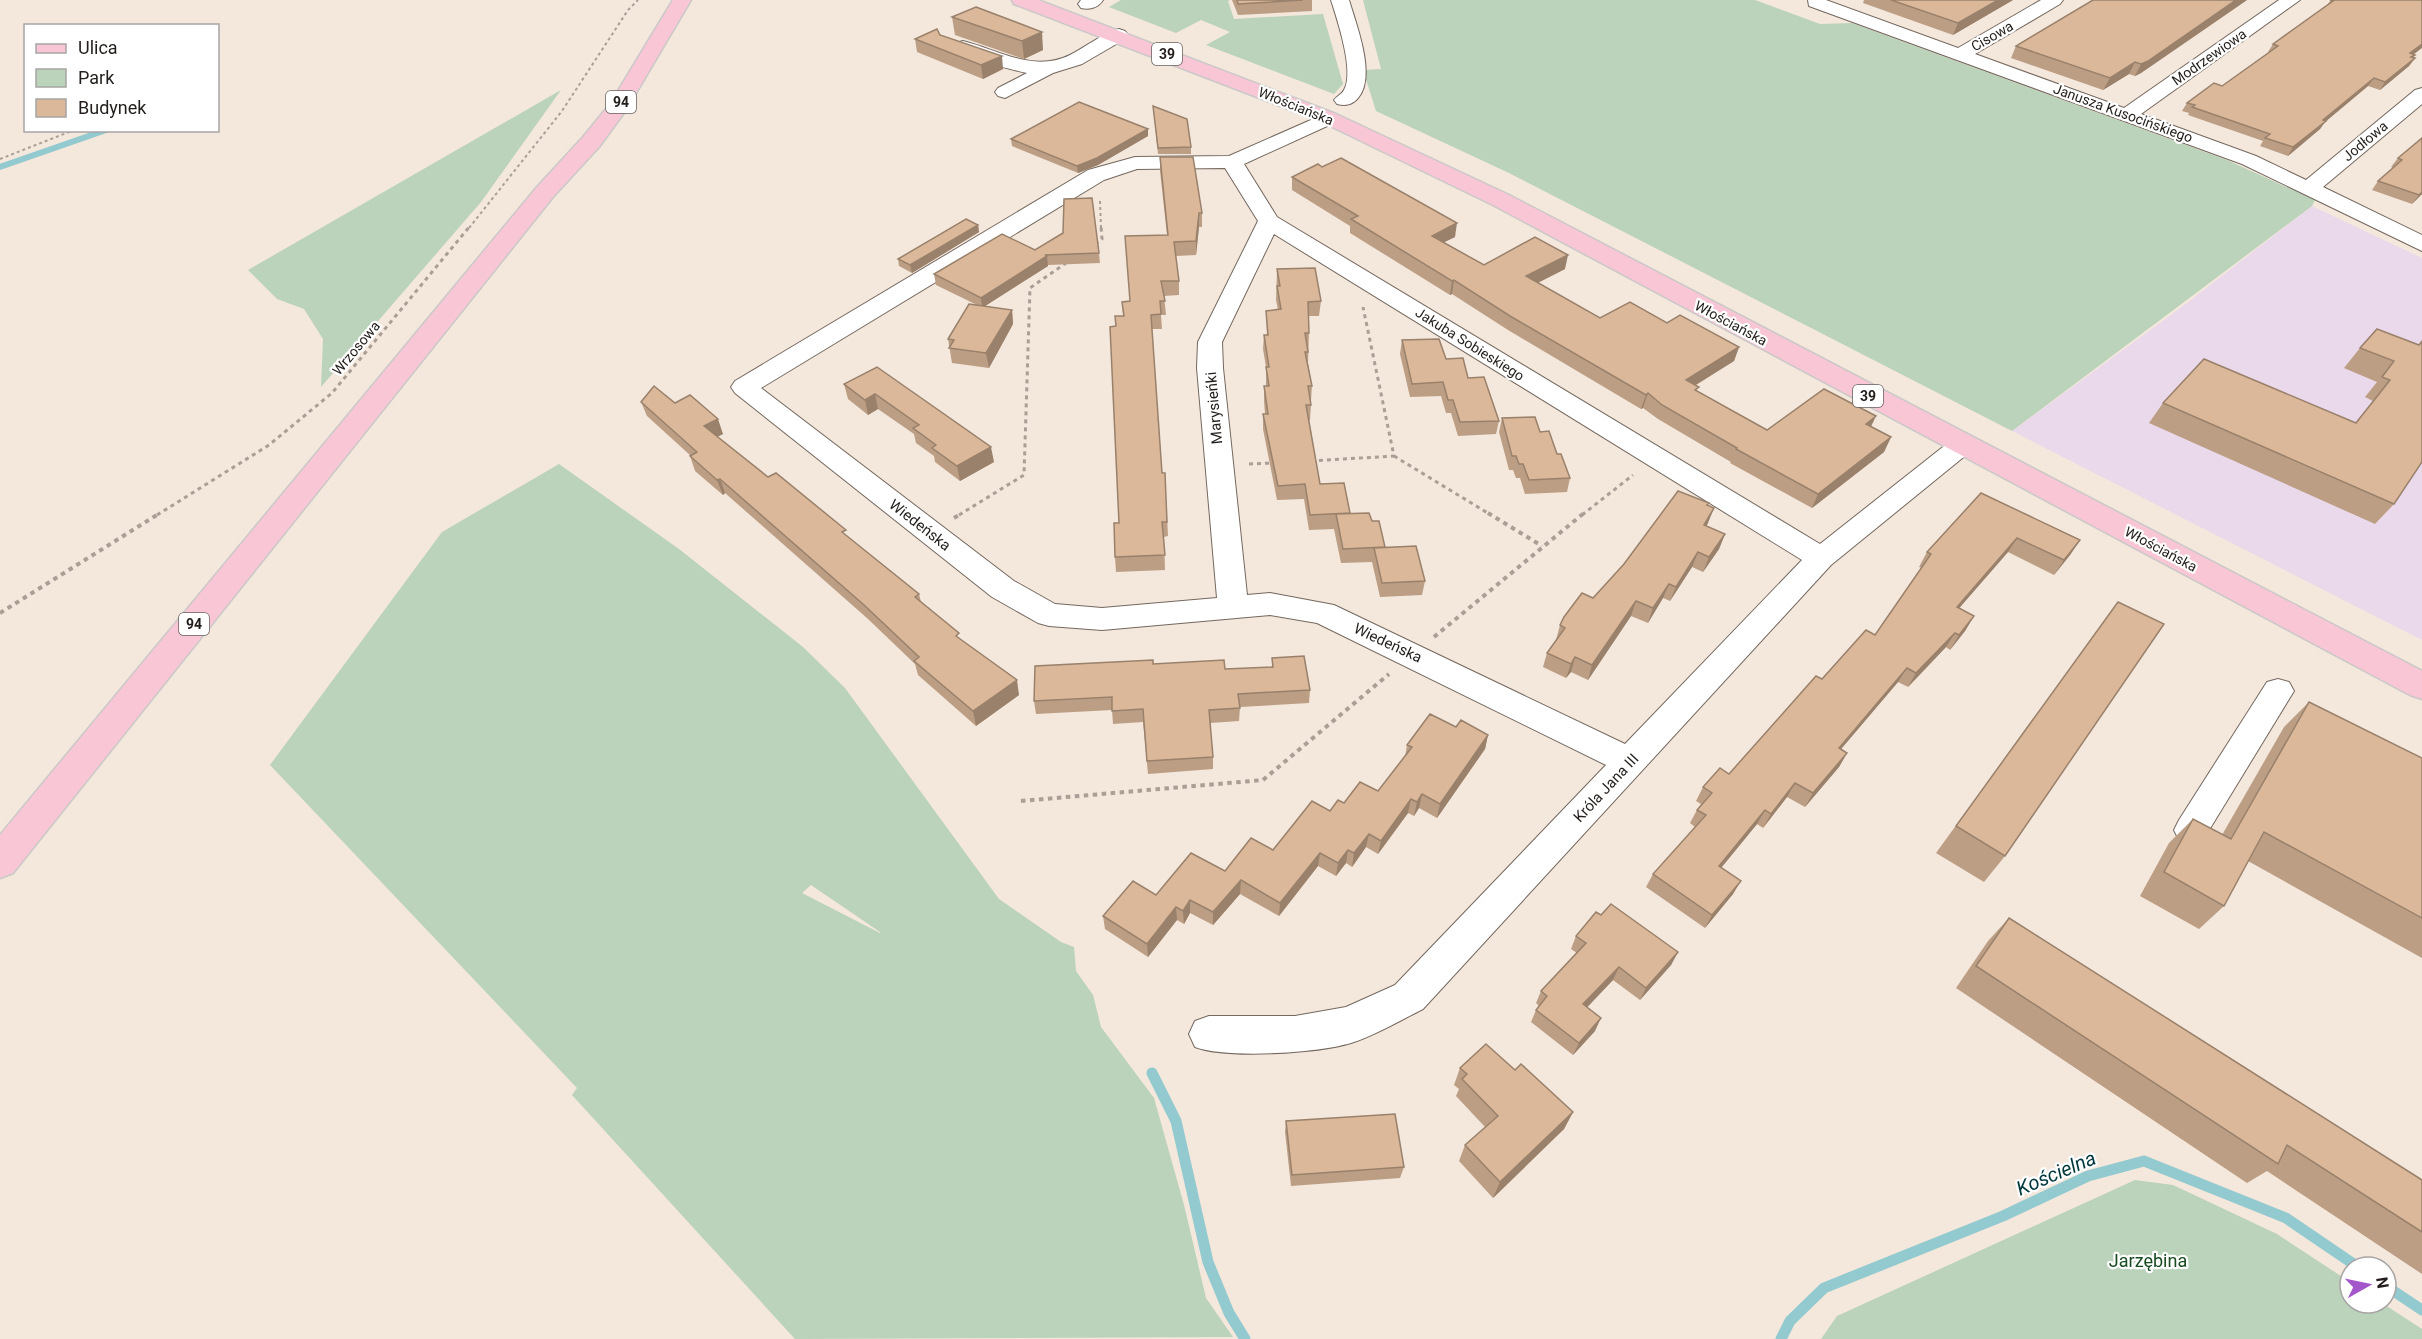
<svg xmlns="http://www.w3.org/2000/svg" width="2422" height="1339" font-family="Roboto,sans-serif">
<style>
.industrial{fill:#ead9eb}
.green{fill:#bad3ba;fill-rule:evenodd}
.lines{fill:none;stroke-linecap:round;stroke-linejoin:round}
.stream-far1{stroke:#92cad0;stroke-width:6}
.stream{stroke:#92cad0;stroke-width:11}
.minor-casing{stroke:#74685f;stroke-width:2}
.major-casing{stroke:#cac9c8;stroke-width:3}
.path-far2{stroke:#a99f97;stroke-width:2;stroke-dasharray:3 3;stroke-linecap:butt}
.path-far1{stroke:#a99f97;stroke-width:3;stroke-dasharray:4 4;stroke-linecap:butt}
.path{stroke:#a99f97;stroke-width:4;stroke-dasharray:4.5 4.5;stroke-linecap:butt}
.minor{fill:#fff;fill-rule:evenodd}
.major{fill:#f8c6d4;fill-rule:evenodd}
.wall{fill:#bc9e84}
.shaded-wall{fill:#99816b}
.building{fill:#dbb899;stroke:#99816b;stroke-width:1.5}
.labels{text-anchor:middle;stroke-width:4.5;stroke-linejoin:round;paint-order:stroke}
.far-street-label{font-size:14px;fill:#231e1b;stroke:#fff}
.shield{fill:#fff;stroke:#65625f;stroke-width:1.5}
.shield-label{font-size:14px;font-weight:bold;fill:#231e1b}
.street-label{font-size:15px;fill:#231e1b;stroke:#fff}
.near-park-label{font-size:18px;fill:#194a20;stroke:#fff}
.near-water-label{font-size:20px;font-style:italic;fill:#00383d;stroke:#fff}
</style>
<rect width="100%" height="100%" fill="#f4e7dc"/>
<polygon class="industrial" points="2312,206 2422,258 2422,640 2012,431 2183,306"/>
<g class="green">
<polygon points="1121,0 1230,0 1228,1 1234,19 1323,14 1343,84 1334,94 1206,45 1230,32 1201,20 1176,33 1109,7"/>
<polygon points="1363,0 1755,0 1820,24 1852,23 2227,160 2315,200 2312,206 2012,431 1509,173 1376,111 1363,70 1381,69"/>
<polygon points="561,90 481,202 321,387 323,339 304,309 277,299 248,270"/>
<path d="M559 464 679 549 803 647 845 688 999 899 1061 942 1074 947 1076 971 1093 995 1101 1027 1154 1098 1184 1205 1206 1298 1233 1337 795 1339 572 1095 577 1088 270 765 442 532ZM811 885 880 932V933L802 893Z"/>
<polygon points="2135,1180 2173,1185 2277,1234 2350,1282 2350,1303 2382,1303 2422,1329 2422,1339 1821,1339 1837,1316"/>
</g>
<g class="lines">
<polyline class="stream-far1" points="0,167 106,130"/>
<g class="stream">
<polyline points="1152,1073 1176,1121 1208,1262 1229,1313 1245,1339"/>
<polyline points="2386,1286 2422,1310"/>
<polyline points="1781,1339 1790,1321 1824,1288 2003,1216 2088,1176 2144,1161 2286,1218 2358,1267"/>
</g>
<defs>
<g id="minor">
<path d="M1081 0H1103C1098 8 1089 10 1081 8L1078 4Z"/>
<path d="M1331 0H1349C1356 24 1377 77 1358 98 1352 105 1346 106 1337 104L1334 100C1337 96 1342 94 1344 90 1355 72 1337 19 1331 0Z"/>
<polygon points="1808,0 1826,0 1958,48 2041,0 2063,0 2060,4 1975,54 2124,108 2279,0 2300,0 2141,114 2256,156 2306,180 2415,90 2422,88 2422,104 2323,187 2422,235 2422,251 2242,164 1809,6"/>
<path d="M1119 29 1125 31 1128 35 1125 39 1082 64 1053 73 1005 98 998 96 995 92 998 88 1027 73C1011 69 962 59 954 47L956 43 963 41C999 50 1033 73 1070 55 1086 47 1101 34 1119 29Z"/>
<path d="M1329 112 1336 114 1339 118 1336 122 1244 164 1277 217 1820 544 1953 439 1962 436 1971 439 1975 445 1971 451 1831 565 1423 1009C1399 1021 1376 1035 1351 1043 1318 1053 1227 1059 1195 1047L1189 1034 1195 1021 1209 1016H1295L1346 1007 1395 985 1606 765 1317 623 1270 615 1102 630 1049 626 1038 623 992 597 735 393 731 387 735 381 1088 170 1135 157 1229 156ZM1225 168 1258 221 1198 342 1197 368 1217 598 1102 608 1055 604 1014 581 761 388 1104 180 1137 169ZM1274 234 1802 560 1625 744 1334 605 1270 593 1247 595 1223 368 1222 342Z"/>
<polygon points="2278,679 2289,682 2294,691 2203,840 2191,845 2179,840 2174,830 2179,820 2267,682"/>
</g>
<g id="major">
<polygon points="673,0 691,0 626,110 599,147 553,197 13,873 0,878 0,835 537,187 583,137 610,104"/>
<polygon points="1012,0 1038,0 1336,114 1509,195 2422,671 2422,699 2410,695 1493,205 1322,122 1014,4"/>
</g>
</defs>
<use href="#minor" class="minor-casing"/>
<use href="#major" class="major-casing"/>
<g class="path-far2">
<polyline points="0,159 74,130"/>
<polyline points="1100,201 1101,228"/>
<polyline points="469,228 562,111 628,10 638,0"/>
</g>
<g class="path-far1">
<polyline points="1095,244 1102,239 1101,226"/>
<polyline points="1394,456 1491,515"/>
<polyline points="1311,461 1394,456 1363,307"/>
<polyline points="1249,464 1274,463"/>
<polyline points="157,515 269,445 332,393 470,226"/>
<polyline points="959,515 1024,475 1030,288 1066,263"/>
<polyline points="1582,515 1633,475"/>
</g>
<g class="path">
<polyline points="1488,513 1542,546"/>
<polyline points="954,518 962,513"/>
<polyline points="0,613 160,513"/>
<polyline points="1434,637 1584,513"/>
<polyline points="1021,801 1263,780 1389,674"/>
</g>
<use href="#minor" class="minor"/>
<use href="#major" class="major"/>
</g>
<g class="wall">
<polygon points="1232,0 1312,0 1312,11 1238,15"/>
<polygon points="1864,0 2013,0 1953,35 1863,3"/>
<polygon points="2247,0 2141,73 2135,76 2129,74 2103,90 2011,58 2016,46"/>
<polygon points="2331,0 2415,55 2413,58 2415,58 2409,66 2380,90 2368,86 2325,122 2320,129 2288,156 2260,146 2263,141 2188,115 2189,113 2182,111 2187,103 2222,86 2269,52 2268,52 2273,44 2327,5"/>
<polygon points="976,7 1043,50 1024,59 955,35 952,17"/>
<polygon points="915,39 1003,69 983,79 917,52"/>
<polygon points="1153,106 1191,147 1191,154 1158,154"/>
<polygon points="1148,129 1148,136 1098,165 1078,173 1012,146 1011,139"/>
<polygon points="2422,138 2422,194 2412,204 2372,190 2378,181 2393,168 2391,167 2398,158"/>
<polygon points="1160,157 1202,213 1202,227 1199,227 1196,255 1176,256 1179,281 1179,295 1164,296 1166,315 1161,315 1162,329 1152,329 1162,473 1165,473 1168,536 1164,537 1165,570 1116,572 1115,557 1119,523 1123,316 1122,302 1130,301 1167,235 1160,171"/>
<polygon points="1292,177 1455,237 1444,242 1484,265 1565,269 1538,283 1600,318 1667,323 1739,347 1734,361 1696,385 1697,391 1767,430 1871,427 1891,437 1884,452 1812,508 1730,463 1731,462 1658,419 1643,408 1641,409 1508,330 1452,294 1450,295 1350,233 1350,226 1292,190"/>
<polygon points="978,225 979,232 912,273 899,266 898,259"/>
<polygon points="1035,250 1099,253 1100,263 1048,265 1048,266 985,306 1012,310 1013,324 989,368 952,363 948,339 977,305 936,285 934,274"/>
<polygon points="1277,269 1321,301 1319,316 1308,316 1309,333 1308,363 1312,386 1311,400 1310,400 1311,405 1310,420 1309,420 1320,484 1350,513 1372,521 1385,547 1425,581 1422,595 1380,597 1372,562 1341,563 1334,529 1309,530 1304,499 1277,500 1263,429 1263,414 1265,414 1264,401 1264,386 1266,386 1266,367 1263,349 1264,335 1267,335 1266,311 1278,310 1276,300"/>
<polygon points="1402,340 1446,359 1468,378 1499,421 1496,434 1458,436 1451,413 1446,413 1441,396 1410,397 1400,354"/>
<polygon points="2419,345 2394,504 2375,524 2149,423 2163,403 2355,423 2373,401 2365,397 2377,382 2344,368 2360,348"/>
<polygon points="877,367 994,462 960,481 935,462 934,456 916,443 914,434 878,409 868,415 848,399 844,384"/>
<polygon points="641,402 675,403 723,434 717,437 768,477 847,536 919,594 921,602 1019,695 976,726 918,675 915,664 868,619 725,493 723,495 695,471 690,456 691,456 647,416"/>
<polygon points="1502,418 1540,432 1557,454 1570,478 1567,492 1525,494 1520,478 1516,478 1513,470 1509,470 1499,432"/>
<polygon points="1981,493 2080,540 2070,555 2054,575 2008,552 1959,608 1974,616 1965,631 1950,650 1946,647 1908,687 1898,682 1841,749 1847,753 1839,767 1805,807 1787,797 1763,828 1757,824 1721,868 1733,894 1705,928 1646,887 1653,874 1695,827 1690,823 1697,810 1701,804 1696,801 1703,787 1729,774 1822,679 1875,635 1922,568 1919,567 1927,552"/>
<polygon points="1708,505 1708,523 1706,526 1725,534 1719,549 1703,572 1692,567 1670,601 1663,598 1648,623 1631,616 1588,680 1571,672 1566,678 1543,667 1547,653 1556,640 1560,625"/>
<polygon points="2118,602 2005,856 1984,882 1936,853"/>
<polygon points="1272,658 1310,690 1309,703 1240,707 1239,721 1210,723 1213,757 1213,769 1148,774 1143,722 1113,724 1112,710 1036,714 1034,701 1153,664 1225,669 1272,667"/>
<polygon points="2309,702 2422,758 2422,958 2248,861 2224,906 2199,929 2140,896 2169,843 2193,819 2222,835 2284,727"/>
<polygon points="1456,727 1488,735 1485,749 1437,818 1419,808 1414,816 1408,813 1378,854 1366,847 1352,867 1346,863 1336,876 1318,866 1279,916 1240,894 1213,925 1190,913 1184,924 1177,920 1148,957 1105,929 1103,916 1156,895 1225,871 1273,850 1330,811 1378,791 1405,757 1407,745"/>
<polygon points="1601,915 1678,952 1671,965 1640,1000 1613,980 1587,1007 1595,1031 1573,1055 1531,1022 1536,1010 1539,1006 1536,1003 1541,991 1577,953 1571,949 1576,936"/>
<polygon points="2009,918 2422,1180 2422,1274 2267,1171 2247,1183 1956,988 1988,941"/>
<polygon points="1460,1068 1515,1070 1573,1112 1564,1129 1493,1198 1459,1161 1465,1145 1485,1127 1456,1096 1459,1089 1454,1085"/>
<polygon points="1286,1121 1404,1167 1400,1178 1291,1186 1285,1132"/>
</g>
<g class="shaded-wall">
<polygon points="1998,0 2013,0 1953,35 1958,23"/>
<polygon points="2236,0 2247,0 2141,73 2135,76 2141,64"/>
<polygon points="1042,32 1043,50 1024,59 1022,41"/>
<polygon points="2422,44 2422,48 2405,61 2410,53"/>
<polygon points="1002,56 1003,69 983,79 981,65"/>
<polygon points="2415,58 2409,66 2380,90 2385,82"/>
<polygon points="2135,62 2129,74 2103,90 2110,78"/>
<polygon points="2374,78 2368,86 2325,122 2320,129 2288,156 2293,147 2323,120"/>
<polygon points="1148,129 1148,136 1098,165 1078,173 1077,166"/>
<polygon points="2422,192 2422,194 2412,204 2419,195"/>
<polygon points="1199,213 1199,227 1196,255 1196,241"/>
<polygon points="1457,223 1455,237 1430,249 1432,236"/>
<polygon points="978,225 979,232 912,273 910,265"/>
<polygon points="1568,255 1565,269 1523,290 1526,276"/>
<polygon points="1047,256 1048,266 982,308 981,298"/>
<polygon points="1454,280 1452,294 1450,295 1452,281"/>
<polygon points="1012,310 1013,324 989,368 986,353"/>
<polygon points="1739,347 1734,361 1681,394 1686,380"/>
<polygon points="1648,393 1643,408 1641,409 1646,395"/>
<polygon points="875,394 878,409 868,415 865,400"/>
<polygon points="1876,416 1869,431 1866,424"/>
<polygon points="718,419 723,434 709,441 704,426"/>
<polygon points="1891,437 1884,452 1812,508 1818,494"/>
<polygon points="991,447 994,462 960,481 957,466"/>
<polygon points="720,479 725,493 723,495 717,480"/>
<polygon points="1714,508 1708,523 1698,540 1704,525"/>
<polygon points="1725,534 1719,549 1703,572 1709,557"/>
<polygon points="2017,538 2008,552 1948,621 1957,607"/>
<polygon points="2080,540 2070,555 2054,575 2064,560"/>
<polygon points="1698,552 1692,567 1670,601 1676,587"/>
<polygon points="1669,584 1663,598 1648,623 1653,608"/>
<polygon points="1636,601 1631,616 1588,680 1592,665"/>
<polygon points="1974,616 1965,631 1950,650 1959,635"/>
<polygon points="1955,633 1946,647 1908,687 1916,673"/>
<polygon points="1575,657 1571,672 1566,678 1571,664"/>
<polygon points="1907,668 1898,682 1830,762 1839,748"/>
<polygon points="1017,680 1019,695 976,726 973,711"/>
<polygon points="1488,735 1485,749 1437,818 1440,804"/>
<polygon points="1847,753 1839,767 1805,807 1813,793"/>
<polygon points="1795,783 1787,797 1763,828 1771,814"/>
<polygon points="1422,794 1419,808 1414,816 1417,802"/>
<polygon points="1411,799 1408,813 1378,854 1381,841"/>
<polygon points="1765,810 1757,824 1712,879 1719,866"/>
<polygon points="1369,834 1366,847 1352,867 1354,853"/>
<polygon points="1348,850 1346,863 1336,876 1338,863"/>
<polygon points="1320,853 1318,866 1279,916 1280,903"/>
<polygon points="1241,880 1240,894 1213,925 1213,912"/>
<polygon points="1741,881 1733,894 1705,928 1712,915"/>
<polygon points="1190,900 1190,913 1184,924 1183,911"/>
<polygon points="1176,907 1177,920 1148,957 1147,944"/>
<polygon points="1678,952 1671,965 1640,1000 1646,988"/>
<polygon points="1619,967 1613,980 1578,1017 1583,1004"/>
<polygon points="1601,1018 1595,1031 1573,1055 1579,1043"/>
<polygon points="1573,1112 1564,1129 1493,1198 1500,1182"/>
</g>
<g class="building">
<polygon points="1237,0 1303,0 1238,4"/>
<polygon points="1891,0 1998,0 1958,23"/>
<polygon points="2093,0 2236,0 2148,61 2141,64 2135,62 2110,78 2016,46"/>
<polygon points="2330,0 2422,0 2422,44 2410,53 2415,55 2411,57 2415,58 2385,82 2374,78 2323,120 2326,121 2293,147 2265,138 2270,134 2192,107 2195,105 2187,103 2214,83 2222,86 2278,46 2273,44 2333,1"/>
<polygon points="976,7 1042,32 1022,41 952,17"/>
<polygon points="937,29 940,35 1002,56 981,65 915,39"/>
<polygon points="1079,102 1148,129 1097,158 1077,166 1011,139"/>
<polygon points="1153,106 1187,119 1191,147 1158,148"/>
<polygon points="2422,138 2422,192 2419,195 2378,181 2402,160 2398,158"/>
<polygon points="1160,157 1193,157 1202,213 1199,213 1196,241 1174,242 1179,281 1161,281 1165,301 1160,301 1161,314 1151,315 1162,473 1165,473 1167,522 1162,522 1165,555 1115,557 1114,523 1119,523 1110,327 1116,326 1115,316 1124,316 1122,302 1130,301 1125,236 1168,235"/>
<polygon points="1341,158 1457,223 1432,236 1484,265 1535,237 1568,255 1526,276 1600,318 1630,302 1667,323 1680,315 1739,347 1686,380 1699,387 1695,390 1767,430 1824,389 1876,416 1866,424 1891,437 1818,494 1736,449 1737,448 1662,405 1648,393 1646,395 1510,316 1454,280 1452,281 1351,219 1358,216 1292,177 1318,164 1322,167"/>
<polygon points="1092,198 1099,253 1045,255 1047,256 981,298 934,274 1002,234 1035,250 1063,233 1064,199"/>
<polygon points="966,219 978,225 910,265 898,259"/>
<polygon points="1315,268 1321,301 1308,302 1309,333 1305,333 1308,352 1305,352 1312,386 1308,386 1311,405 1306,405 1320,484 1344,483 1350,513 1310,515 1305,484 1278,486 1263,414 1268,414 1264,386 1269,386 1266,367 1269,367 1264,335 1268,335 1266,311 1281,309 1277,286 1280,286 1277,269"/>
<polygon points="969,304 1012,310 986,353 949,348 954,340 948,339"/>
<polygon points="2377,329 2419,345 2422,341 2422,462 2394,504 2163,403 2204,359 2356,423 2390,380 2382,377 2394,361 2360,348"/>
<polygon points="1439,339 1446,359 1463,358 1468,378 1484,377 1499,421 1460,422 1453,400 1448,400 1443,382 1412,384 1402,340"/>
<polygon points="877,367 991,447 957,466 932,448 936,445 913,428 919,425 875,394 865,400 844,384"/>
<polygon points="654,386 675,403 690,395 718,419 704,426 768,477 776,473 846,530 842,532 919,594 915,597 959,633 956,636 1017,680 973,711 914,661 919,657 864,605 720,479 717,480 690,456 697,452 641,402"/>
<polygon points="1535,417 1540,432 1549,431 1557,454 1561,454 1570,478 1529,480 1523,464 1519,464 1516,456 1512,456 1502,418"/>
<polygon points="1678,491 1709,503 1707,505 1714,508 1704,525 1725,534 1709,557 1698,552 1676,587 1669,584 1653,608 1636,601 1592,665 1575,657 1571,664 1547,653 1565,628 1560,625 1564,617 1582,593 1593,598 1624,564"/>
<polygon points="1981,493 2080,540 2064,560 2017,538 1957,607 1974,616 1959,635 1955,633 1916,673 1907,668 1839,748 1847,753 1813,793 1795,783 1771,814 1765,810 1719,866 1741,881 1712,915 1653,874 1706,815 1697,810 1712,793 1703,787 1720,768 1729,774 1816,676 1822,679 1866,630 1875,635 1931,554 1927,552"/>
<polygon points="1369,513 1372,521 1379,521 1385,547 1343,549 1336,514"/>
<polygon points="1416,546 1425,581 1382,583 1374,548"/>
<polygon points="2118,602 2164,624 2005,856 1956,826"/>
<polygon points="1304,656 1310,690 1238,694 1240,708 1209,710 1213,757 1147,761 1143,709 1112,711 1112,697 1034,701 1035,666 1153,660 1153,664 1224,660 1225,669 1273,667 1272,658"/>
<polygon points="2309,702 2422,758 2422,918 2264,832 2224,906 2164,872 2193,819 2231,839"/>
<polygon points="1430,714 1456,727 1461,720 1488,735 1440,804 1422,794 1417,802 1411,799 1381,841 1369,834 1354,853 1348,850 1338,863 1320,853 1280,903 1241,880 1213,912 1190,900 1183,911 1176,907 1147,944 1103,916 1133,881 1156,895 1191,853 1225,871 1251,838 1273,850 1312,801 1330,811 1338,800 1344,803 1360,782 1378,791 1412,747 1407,745"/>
<polygon points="1611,904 1678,952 1646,988 1619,967 1583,1004 1601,1018 1579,1043 1536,1010 1547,996 1541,991 1586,943 1576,936 1596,912 1601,915"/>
<polygon points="2009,918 2422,1180 2422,1232 2287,1145 2278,1164 1976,966"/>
<polygon points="1486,1044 1515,1070 1521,1064 1573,1112 1500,1182 1465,1145 1498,1116 1462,1079 1467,1074 1460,1068"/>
<polygon points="1395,1114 1404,1167 1292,1175 1286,1121"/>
</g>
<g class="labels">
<g class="far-street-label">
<text transform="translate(1992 36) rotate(-30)" y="5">Cisowa</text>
<text transform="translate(2209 57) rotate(-35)" y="5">Modrzewiowa</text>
<text transform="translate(1296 106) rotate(22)" y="5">Włościańska</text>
<text transform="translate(2123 113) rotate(20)" y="5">Janusza Kusocińskiego</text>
<text transform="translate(2365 141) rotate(-40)" y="5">Jodłowa</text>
<text transform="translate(1731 323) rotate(28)" y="5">Włościańska</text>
<text transform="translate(1470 344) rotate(32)" y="5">Jakuba Sobieskiego</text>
<text transform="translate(356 348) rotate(-50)" y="5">Wrzosowa</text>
<text transform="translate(2161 549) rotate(28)" y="5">Włościańska</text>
</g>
<g class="shield">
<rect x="1152" y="43" width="30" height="22" rx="4.5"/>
<rect x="606" y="91" width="30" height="22" rx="4.5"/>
<rect x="1853" y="385" width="30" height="22" rx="4.5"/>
<rect x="179" y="613" width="30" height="22" rx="4.5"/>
</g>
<g class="shield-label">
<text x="1167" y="59">39</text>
<text x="621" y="107">94</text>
<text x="1868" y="401">39</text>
<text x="194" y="629">94</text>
</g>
<g class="street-label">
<text transform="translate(1214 408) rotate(-95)" y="5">Marysieńki</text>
<text transform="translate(920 525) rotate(38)" y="5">Wiedeńska</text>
<text transform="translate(1388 643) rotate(25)" y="5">Wiedeńska</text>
<text transform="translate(1606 788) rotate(-47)" y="5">Króla Jana III</text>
</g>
<g class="near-park-label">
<text x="2148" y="1267">Jarzębina</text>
</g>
<g class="near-water-label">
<text transform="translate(2056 1173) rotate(-23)" y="7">Kościelna</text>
</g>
</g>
<rect x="24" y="24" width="195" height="108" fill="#ffffff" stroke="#a7a5a4" stroke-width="1.5"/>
<rect x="36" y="44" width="30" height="9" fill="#f8c6d4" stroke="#a7a5a4" stroke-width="1.5"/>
<text x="78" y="54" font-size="18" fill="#231e1b">Ulica</text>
<rect x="36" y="69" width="30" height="18" fill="#bad3ba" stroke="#a7a5a4" stroke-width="1.5"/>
<text x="78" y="84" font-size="18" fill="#231e1b">Park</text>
<rect x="36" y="99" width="30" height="18" fill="#dbb899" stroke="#a7a5a4" stroke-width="1.5"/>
<text x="78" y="114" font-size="18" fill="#231e1b">Budynek</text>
<g transform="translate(2368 1285) rotate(81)"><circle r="28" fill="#ffffff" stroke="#a7a5a4" stroke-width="1.5"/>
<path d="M0-4.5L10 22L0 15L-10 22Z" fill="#a357ca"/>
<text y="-9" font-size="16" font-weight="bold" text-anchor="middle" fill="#231e1b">N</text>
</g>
</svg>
